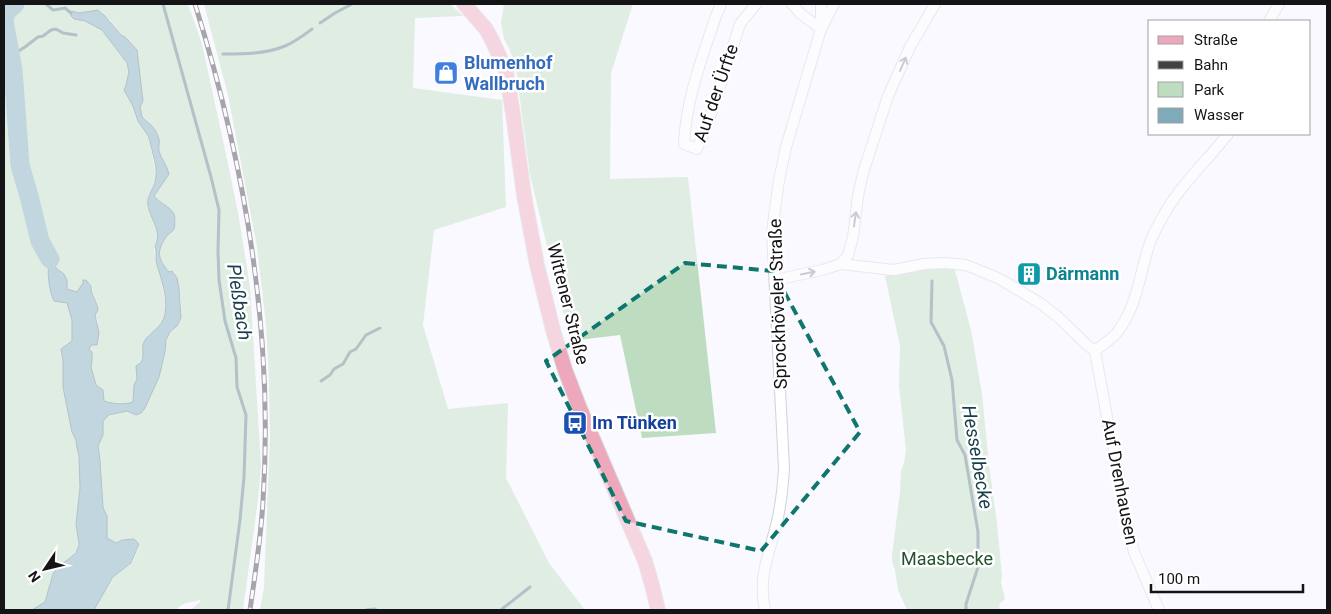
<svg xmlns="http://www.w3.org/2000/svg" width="1331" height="614" font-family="Roboto,sans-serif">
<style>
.green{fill:#beddc0}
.water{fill:#7eaab9;stroke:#5e7d88}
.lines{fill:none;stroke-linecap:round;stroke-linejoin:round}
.stream{stroke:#5e7d88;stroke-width:3}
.river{stroke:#7eaab9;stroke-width:19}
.minor-casing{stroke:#d1d1da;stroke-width:12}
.major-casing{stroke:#d5d5d5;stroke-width:16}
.minor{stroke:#fff;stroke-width:10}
.major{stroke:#eea8bb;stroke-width:14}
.rail-casing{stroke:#414144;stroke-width:5}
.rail{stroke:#fff;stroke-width:3;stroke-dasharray:9;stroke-linecap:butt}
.oneway{stroke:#959597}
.marked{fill:none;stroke:#0f766e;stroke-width:4;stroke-dasharray:10 6;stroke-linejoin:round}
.labels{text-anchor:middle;stroke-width:5;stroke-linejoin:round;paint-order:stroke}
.shop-label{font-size:18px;font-weight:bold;fill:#366cbe;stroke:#fff;text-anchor:start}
.street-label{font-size:18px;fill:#141417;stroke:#fff}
.culture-label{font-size:18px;font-weight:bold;fill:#0d838f;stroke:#fff;text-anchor:start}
.transit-label{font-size:18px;font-weight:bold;fill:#164399;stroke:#fff;text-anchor:start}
.park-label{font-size:18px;fill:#24522b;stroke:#fff}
.water-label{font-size:19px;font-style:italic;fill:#153e4a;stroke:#fff}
</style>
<rect width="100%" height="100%" fill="#f9f9ff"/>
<g class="green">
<path d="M4 4H43L53 11 64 9 71 13 74 19C83 21 96 24 103 32 108 36 111 43 115 48 127 64 135 69 124 90L133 106 138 121 149 137V140L150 141 156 177 151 191 148 196V207L152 216 158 235V241L154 246 155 257 157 266 160 273 165 300 166 311 162 321 155 330 148 335 144 355 136 374 137 379 134 385 133 402C124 405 113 404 104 401L103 390 96 385 91 367 92 360V352L89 350 98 322 95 315 98 310C97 301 92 295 92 286L86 280 83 281V283L77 292 67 289 64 274 57 269 50 260C45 268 49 292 54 301L67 303 72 320V341L61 349 63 360V387L72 432 76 440 79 457 80 488 76 524 78 546 76 552 57 568 53 574 45 602 32 610H4Z"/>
<path d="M49 4H188L202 44 224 145 238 212 250 287 261 466 258 500 243 610H191L201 601 199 600C189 603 183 602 176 610H94L114 577 132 563 140 544 134 539H122L116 543 107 538V516L103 508 100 460 98 446 103 435V421L109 416 127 411 136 415C150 409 161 369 165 354 166 349 165 343 167 339 170 330 181 326 181 316 182 302 180 284 173 271H169C158 259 156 252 166 236 168 234 173 232 174 229 175 227 175 216 174 213 171 207 158 202 154 196L169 174C167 165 161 159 159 151 159 150 159 144 159 143 159 129 150 125 142 117L140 107 143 101 140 89 137 50 121 35 109 19 98 10 79 13 71 11 63 6C56 8 54 10 49 4Z"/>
<polygon points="204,4 450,4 463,16 415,18 413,88 502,100 506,207 434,230 423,325 448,409 508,403 506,478 549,563 585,610 260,610 264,587 270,435 269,381 266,324 257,247 228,95"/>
<polygon points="504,4 633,4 611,73 610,179 688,177 716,433 642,438 620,335 570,341 530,175 516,69 510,50 504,39 501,22"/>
<polygon points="888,267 954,267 971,330 982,394 989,465 997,523 1002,576 1001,582 1005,599 1000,603 999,610 907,610 898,590 895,570 892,561 892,556 900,492 901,471 904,463 906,450 899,386 900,346 885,276 890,275"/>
</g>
<path class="water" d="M98 10 102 14 104 15 121 35 125 37 137 50 143 101 140 107 142 117C150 125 155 126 159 139 160 143 158 147 159 151 161 159 167 165 169 174L154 196C158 202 171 207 174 214 175 216 175 227 174 229 173 232 167 234 166 237 156 252 158 259 169 272L172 271 177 278 179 288 181 318 177 326 170 332 166 340 165 352 159 377 145 408 141 413 136 415 127 411 109 415 103 421V435L98 446 100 460 103 508 107 516V538L116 543 122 540 134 539 139 544 131 563 113 577 94 610H32L45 602 53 574 57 568 76 553 79 545 76 524 80 488 79 456 77 448 76 440 72 432 63 387V360L61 349 72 341V320L67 303 54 301C49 291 46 269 50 259L57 269 64 274 67 280V289L77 292 83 283V280H86L91 286C91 296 97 301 98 310L95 315 99 333 97 345H91L89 350 92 352V360L91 367 96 385 103 390 104 401C113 404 124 405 133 402L134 385 137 379 136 366C148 360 140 350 144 342 148 334 157 330 162 322 171 306 162 281 157 265 155 259 157 252 155 246 163 232 150 219 148 205 146 195 156 187 156 176 157 165 152 152 150 141L149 139V137L138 121 133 106 124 90 126 85 129 72 127 63 102 30 85 21 74 19 71 16V11L79 13Z"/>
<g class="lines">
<g class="stream">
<polyline points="46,4 53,10 65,8 71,13"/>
<polyline points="163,4 211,177 219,210 218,251 219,280 225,321 236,358 237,387 246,415 244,477 240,520 228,610"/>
<polyline points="320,23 335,13 352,4"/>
<path d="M223 54C244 54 266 54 285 46 295 42 304 35 312 29"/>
<polyline points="11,56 25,47 38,37 43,36 51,30 56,29 63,33 76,35"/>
<polyline points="932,281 931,322 944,346 952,380 957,440 965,455 978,532 978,567 966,604 966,610"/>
<polyline points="321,381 330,375 334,369 343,364 350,352 356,349 366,335 380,328"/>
<polyline points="502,609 530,587"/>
<polyline points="366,610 375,609 376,610"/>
</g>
<g class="river">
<polyline points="4,21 13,70 20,165 29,196 40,241 50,259"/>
<polyline points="4,21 6,12 15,4"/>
</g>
<defs>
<g id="minor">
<path d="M721 4 716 16C702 58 686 99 684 144L697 149 709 120 740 24 756 4"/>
<polyline points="792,4 801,14 821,29"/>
<polyline points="1269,21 1279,4"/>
<polyline points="821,26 821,4"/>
<polyline points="841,264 894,270 924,264 945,263 966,265 1000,279 1040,303 1058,317 1087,345 1095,351 1107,417 1119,475 1125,516 1134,552 1159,610"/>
<polyline points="775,280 822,270 841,264 848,255 853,237 858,196 863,173 888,96 910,47 935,4"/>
<path d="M1095 351C1102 345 1110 340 1116 334 1135 310 1138 284 1146 256 1149 243 1155 230 1162 218 1179 186 1206 162 1228 134"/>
<path d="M765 610C758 575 769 555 777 522 781 504 783 486 784 468L772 232 779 180 786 147 821 29 834 4"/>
</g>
<polyline id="major" points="464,4 486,29 492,40 506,71 513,114 524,195 537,265 553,330 565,370 580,409 645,561 652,585 658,610"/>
</defs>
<use href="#minor" class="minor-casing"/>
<use href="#major" class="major-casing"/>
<use href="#minor" class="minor"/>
<use href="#major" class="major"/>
<defs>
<path id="rail" d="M195 4C245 164 274 333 263 501 261 538 255 574 250 610"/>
</defs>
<use href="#rail" class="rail-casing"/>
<use href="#rail" class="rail"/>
</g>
<defs><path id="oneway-shaft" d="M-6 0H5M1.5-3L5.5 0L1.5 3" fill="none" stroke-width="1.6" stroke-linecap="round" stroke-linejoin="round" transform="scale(1.25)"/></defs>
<g class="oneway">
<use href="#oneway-shaft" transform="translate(903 64) rotate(-66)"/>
<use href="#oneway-shaft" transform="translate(855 219) rotate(-82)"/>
<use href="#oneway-shaft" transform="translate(808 273) rotate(-12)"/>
</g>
<path d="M0 0H1331V614H0ZM685 263 773 271 860 432 761 551 626 521 546 361Z" fill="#f9f9ff" fill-opacity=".55" fill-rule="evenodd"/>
<path class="marked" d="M685 263 773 271 860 432 761 551 626 521 546 361Z"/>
<defs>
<symbol id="shop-square" viewBox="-11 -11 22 22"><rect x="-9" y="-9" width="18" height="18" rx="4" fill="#3f7fe0" stroke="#fff"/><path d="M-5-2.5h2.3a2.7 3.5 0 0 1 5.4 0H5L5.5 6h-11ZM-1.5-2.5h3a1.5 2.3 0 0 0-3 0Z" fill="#fff"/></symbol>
<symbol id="building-square" viewBox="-11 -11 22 22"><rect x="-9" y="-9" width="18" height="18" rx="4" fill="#0f9aa8" stroke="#fff"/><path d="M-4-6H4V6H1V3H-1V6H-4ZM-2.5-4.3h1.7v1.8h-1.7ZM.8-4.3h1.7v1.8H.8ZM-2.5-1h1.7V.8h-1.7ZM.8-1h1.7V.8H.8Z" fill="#fff"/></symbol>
<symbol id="bus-square" viewBox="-11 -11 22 22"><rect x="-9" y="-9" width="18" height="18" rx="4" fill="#1a4fb4" stroke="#fff"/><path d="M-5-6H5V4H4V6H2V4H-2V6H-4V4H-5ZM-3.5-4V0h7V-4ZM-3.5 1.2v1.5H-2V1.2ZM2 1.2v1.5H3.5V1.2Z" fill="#fff"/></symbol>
</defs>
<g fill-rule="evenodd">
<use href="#shop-square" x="432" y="59" width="28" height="28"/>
<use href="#building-square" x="1015" y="260" width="28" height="28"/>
<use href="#bus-square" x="561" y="409" width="28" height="28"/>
</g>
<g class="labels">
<g class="shop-label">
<text x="464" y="69">Blumenhof<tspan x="464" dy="21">Wallbruch</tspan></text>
</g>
<g class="street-label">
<text transform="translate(716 93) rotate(-71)" y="6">Auf der Ürfte</text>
<text transform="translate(568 304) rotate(76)" y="6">Wittener Straße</text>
<text transform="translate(778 304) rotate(-92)" y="6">Sprockhöveler Straße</text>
<text transform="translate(1120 482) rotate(79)" y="6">Auf Drenhausen</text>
</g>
<g class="culture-label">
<text x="1046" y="280">Därmann</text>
</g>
<g class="transit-label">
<text x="592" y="429">Im Tünken</text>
</g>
<g class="park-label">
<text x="947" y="565">Maasbecke</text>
</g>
<g class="water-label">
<text transform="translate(240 302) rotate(81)" y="7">Pleßbach</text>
<text transform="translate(978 457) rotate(80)" y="7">Hesselbecke</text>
</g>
</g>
<rect width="1331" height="614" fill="none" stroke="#141417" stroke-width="10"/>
<rect x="1148" y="20" width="162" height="115" fill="#ffffff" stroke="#a1a1a2"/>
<rect x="1158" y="36" width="25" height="8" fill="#eea8bb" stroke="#a1a1a2"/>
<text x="1194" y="45" font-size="15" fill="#141417">Straße</text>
<rect x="1158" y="61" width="25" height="8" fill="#414144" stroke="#a1a1a2"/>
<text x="1194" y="70" font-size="15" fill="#141417">Bahn</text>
<rect x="1158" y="82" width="25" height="15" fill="#beddc0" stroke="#a1a1a2"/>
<text x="1194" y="95" font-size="15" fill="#141417">Park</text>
<rect x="1158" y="108" width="25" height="15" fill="#7eaab9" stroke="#a1a1a2"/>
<text x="1194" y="120" font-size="15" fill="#141417">Wasser</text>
<g transform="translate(45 569) rotate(235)" stroke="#ffffff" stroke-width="4" paint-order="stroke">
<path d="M0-4L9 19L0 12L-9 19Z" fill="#141417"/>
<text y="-8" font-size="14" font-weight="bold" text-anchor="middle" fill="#141417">N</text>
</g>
<path d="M1151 584v8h152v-8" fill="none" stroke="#141417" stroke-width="2.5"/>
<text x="1158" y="584" font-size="15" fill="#141417" stroke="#ffffff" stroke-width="4" paint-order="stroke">100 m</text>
</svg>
